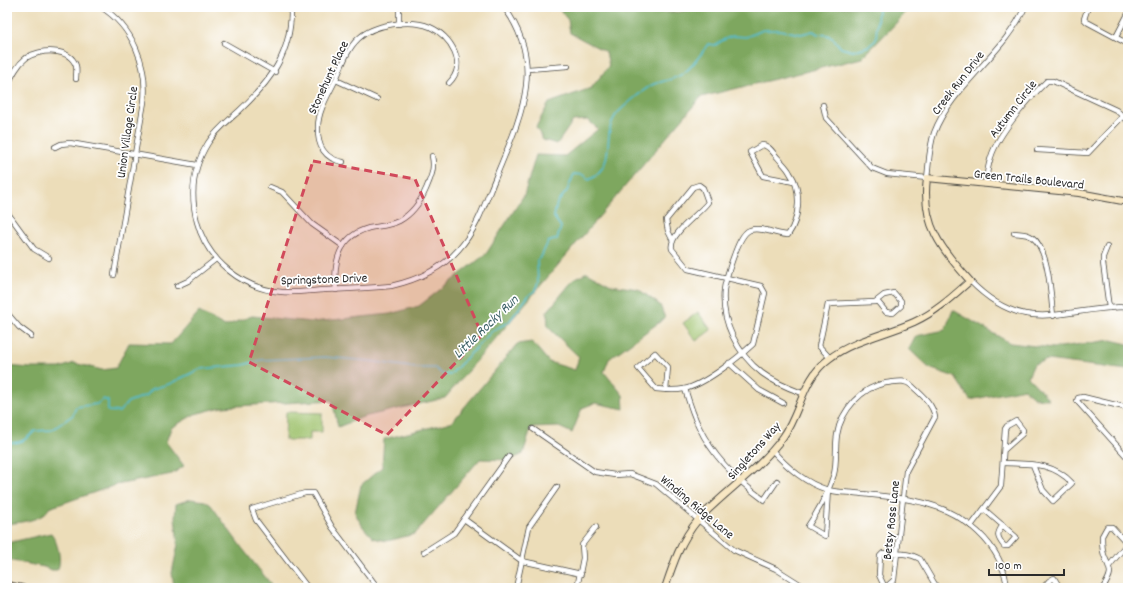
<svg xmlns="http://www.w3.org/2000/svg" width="1135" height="595" font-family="Dekko,sans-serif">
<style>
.green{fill:#9dc16b;stroke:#64764b}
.forest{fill:#7ea75f;stroke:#546945}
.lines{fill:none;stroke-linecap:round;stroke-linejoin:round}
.stream{stroke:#52bccf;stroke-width:1.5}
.street-casing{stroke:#484640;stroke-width:6}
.secondary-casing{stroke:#484640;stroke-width:8}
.street{stroke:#fff;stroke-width:4.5}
.secondary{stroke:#f8e7c3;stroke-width:6}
.marked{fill:#d1495b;fill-opacity:0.2;stroke:#d1495b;stroke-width:3;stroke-dasharray:8 5;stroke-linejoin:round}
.labels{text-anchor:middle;stroke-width:3.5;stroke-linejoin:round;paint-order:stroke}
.street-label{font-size:13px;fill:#2b2b2b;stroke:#fff}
.water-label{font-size:14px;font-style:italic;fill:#395e64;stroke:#fff}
</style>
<rect width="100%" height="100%" fill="#fff"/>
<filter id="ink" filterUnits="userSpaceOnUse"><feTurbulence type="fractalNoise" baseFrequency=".025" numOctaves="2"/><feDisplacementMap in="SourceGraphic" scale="8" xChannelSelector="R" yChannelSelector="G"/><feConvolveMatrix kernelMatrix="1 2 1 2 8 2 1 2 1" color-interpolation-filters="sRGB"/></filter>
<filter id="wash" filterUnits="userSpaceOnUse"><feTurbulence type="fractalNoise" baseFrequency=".012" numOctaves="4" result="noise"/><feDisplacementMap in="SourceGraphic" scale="16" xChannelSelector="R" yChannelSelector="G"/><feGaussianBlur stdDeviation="0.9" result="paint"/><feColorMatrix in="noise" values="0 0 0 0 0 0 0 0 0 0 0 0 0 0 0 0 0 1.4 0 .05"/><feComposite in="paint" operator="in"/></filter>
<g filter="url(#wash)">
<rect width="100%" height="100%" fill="#ecddb9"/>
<g class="green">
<polygon points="698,312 711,330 696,341 683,323"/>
<polygon points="286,412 322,413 322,432 310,432 310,440 285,440"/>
</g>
<g class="forest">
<path d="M557 7H627L635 13 679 12 700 7H909L901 18 862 58 701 97 445 398 363 417 338 427 332 400 222 407 195 414 171 428 166 442 184 466 172 474 116 485 49 508C43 521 20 522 7 524V366L31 368H60L74 363 102 370 116 368 129 343 171 344 199 312 225 326 252 316 312 322 390 314 419 306 486 254 524 195 536 155 565 156 598 129 588 120 573 121 557 144 543 140 536 127 549 103 591 88 609 66 606 52 570 33 568 20Z"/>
<polygon points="587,272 611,285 638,289 660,305 665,318 609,359 604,372 623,395 624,409 595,403 582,408 572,433 559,427 531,428 523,454 510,460 480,459 415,534 387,541 373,538 363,527 355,513 361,485 382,467 384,439 452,422 517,344 532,342 549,362 575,370 579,357 548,327 547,312 574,279"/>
<polygon points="953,310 1010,343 1053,348 1111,340 1128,344 1128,370 1047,360 1034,364 1028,377 1049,399 1035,398 1024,389 970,400 955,377 929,368 909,349 916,336 945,330"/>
<polygon points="191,499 205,501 211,505 242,548 274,588 174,588 172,573 178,544 175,518 176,504"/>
<path d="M51 533C57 540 63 562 57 570H51L44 567 7 560V543Z"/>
</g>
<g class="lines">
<path class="stream" d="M7 443C22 443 24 441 35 431L52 430 73 415 76 407 97 404 103 399 108 401V411L119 412 128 402 147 395 152 389 169 384 200 369 243 365 261 360 325 357 369 361 417 368H435L442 374 450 375 493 330 509 322 529 295 536 290 538 282 537 260 541 257 548 242 557 239 561 227 554 217 557 203 567 191 574 174 583 175 589 179C618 166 601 134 616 115 620 109 648 86 654 84 664 81 677 79 685 72 694 65 702 53 708 44L715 45 725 39 733 36 746 37 763 30H780L801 34 813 31 818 34 827 35 832 37 841 48 853 51 869 46 876 40 878 7"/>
</g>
</g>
<g filter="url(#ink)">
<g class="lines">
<defs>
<g id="street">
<path d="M101 7C133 27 148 65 144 102L114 275"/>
<path d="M291 7C292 53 271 81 239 111 228 121 216 130 208 143 193 167 190 195 197 222 207 260 242 289 282 292 296 293 310 291 324 290 346 289 369 288 391 286 417 280 441 270 459 249 477 229 485 203 495 179 519 120 548 66 504 7"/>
<polyline points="399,7 399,24"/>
<polyline points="1088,7 1084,19 1087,22 1128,44"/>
<polyline points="1116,37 1128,14"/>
<polyline points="224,43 275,72"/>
<polyline points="528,69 568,66"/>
<polyline points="336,80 377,99"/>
<path d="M7 86C12 76 17 65 26 58 39 49 70 47 76 66 77 70 76 75 76 79"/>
<path d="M823 105 826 118 872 168 887 174 927 178C929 163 929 148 934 133 951 87 1005 53 1025 7"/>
<polyline points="55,147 61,144 70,143 197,165"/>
<polyline points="1037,150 1088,153 1123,116"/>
<path d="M343 162C325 159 317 146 318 127 318 110 329 94 336 79 342 66 347 49 358 39 373 24 410 19 430 27 451 36 468 64 449 83"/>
<path d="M794 182 763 176 750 152 762 145C769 145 773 153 778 158 782 163 787 167 790 173 802 190 800 218 788 235 777 235 761 226 750 230 741 233 735 253 732 261 729 270 725 280 724 290 721 321 737 354 762 373 774 382 788 388 802 393"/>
<path d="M985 184C987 175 988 165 991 157 998 134 1029 98 1047 81H1053L1116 110 1128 121"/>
<polyline points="270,187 282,192 312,224 343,246"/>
<polyline points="7,212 34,249 49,258"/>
<path d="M1014 233C1020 234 1026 233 1032 237 1049 249 1051 296 1053 316"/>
<polyline points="1107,247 1103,257 1103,263 1109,308"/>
<path d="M970 281C1026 338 1062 307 1128 307"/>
<polyline points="177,286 188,281 216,259"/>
<path d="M336 290C333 263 339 236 369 228 379 226 389 226 399 221 412 214 420 203 426 189 431 177 435 169 432 156"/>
<polyline points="7,313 19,327 31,336"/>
<polyline points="830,358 819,346 828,304 875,302 884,295 894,293 901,301 901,306 893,313 886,312 877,301"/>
<polyline points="729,363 759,390 783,403"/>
<path d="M685 389C689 402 693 415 699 427 713 457 738 481 764 500L777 481"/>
<path d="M666 390 668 367 655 353 638 368 656 389C665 390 675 391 684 389 704 385 738 358 753 344L765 293 761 286 688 269 672 249C668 234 701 213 708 202L703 188 699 185 693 187 666 220 668 231 673 241"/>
<polyline points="1128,408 1083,397 1078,398 1077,401 1128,458"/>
<polyline points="533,429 595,472 615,475 630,474 656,484 734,550 776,569 806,588"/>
<path d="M772 450C788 468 805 483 828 490 839 493 851 492 862 494 905 498 945 501 978 532 994 547 1005 566 1007 588"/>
<path d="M1003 463C1030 464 1053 462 1072 483L1053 501 1043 490 1033 465"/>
<path d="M828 490 825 536 808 526C819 510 828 493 834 474 837 462 835 448 837 435 841 410 862 387 886 383 896 382 905 379 912 386 922 395 933 404 935 417L906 471 894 580 885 588 879 575 880 556 883 553C895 553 910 553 920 559L937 588"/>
<path d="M985 510 1016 537 1008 546H1004C997 537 996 534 1003 525"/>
<polyline points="464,519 522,561 581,574"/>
<polyline points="971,526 1001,486 1005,429 1007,426 1016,421 1023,430 1022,434 1004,450"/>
<polyline points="424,552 454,533 509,456"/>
<polyline points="308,588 256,520 252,509 305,493 313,493 332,527 378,588"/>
<polyline points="516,588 529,527 557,487"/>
<polyline points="577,588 583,558 582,545 596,527"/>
<polyline points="1043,588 1049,581 1054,578 1060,588"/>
<path d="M1103 588C1114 571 1110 571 1104 555 1102 549 1102 542 1102 536L1107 527H1112L1125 541V546L1110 565"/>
</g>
<g id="secondary">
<polyline points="7,585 22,588"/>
<path d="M665 588C673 564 681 540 698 520 725 491 759 470 783 437 801 412 802 378 830 358 854 340 887 334 914 322 936 312 952 297 970 281 941 248 921 225 927 178L1079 193 1128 202"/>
</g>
</defs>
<use href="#street" class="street-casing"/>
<use href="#secondary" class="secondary-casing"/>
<use href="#street" class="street"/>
<use href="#secondary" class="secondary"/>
</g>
</g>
<path class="marked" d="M313 161 415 179 482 335 387 435 249 362Z"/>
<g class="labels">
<g class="street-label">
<text transform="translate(327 77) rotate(-65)" y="5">Stonehunt Place</text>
<text transform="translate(957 82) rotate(-52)" y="5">Creek Run Drive</text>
<text transform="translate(1012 108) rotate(-52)" y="5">Autumn Circle</text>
<text transform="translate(126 132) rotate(-82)" y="5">Union Village Circle</text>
<text transform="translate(1029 178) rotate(6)" y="5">Green Trails Boulevard</text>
<text transform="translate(324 278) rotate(-2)" y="5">Springstone Drive</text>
<text transform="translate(753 450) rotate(-48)" y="5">Singletons Way</text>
<text transform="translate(698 506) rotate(40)" y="5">Winding Ridge Lane</text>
<text transform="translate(890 520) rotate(-84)" y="5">Betsy Ross Lane</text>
</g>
<g class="water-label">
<text transform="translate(485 326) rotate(-44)" y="5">Little Rocky Run</text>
</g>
</g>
<rect width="1135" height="595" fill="none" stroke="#fff" stroke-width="24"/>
<path d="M989 569v6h75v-6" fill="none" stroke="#2b2b2b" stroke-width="2"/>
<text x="995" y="569" font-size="12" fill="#2b2b2b" stroke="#ffffff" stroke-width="3" paint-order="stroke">100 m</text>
</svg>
